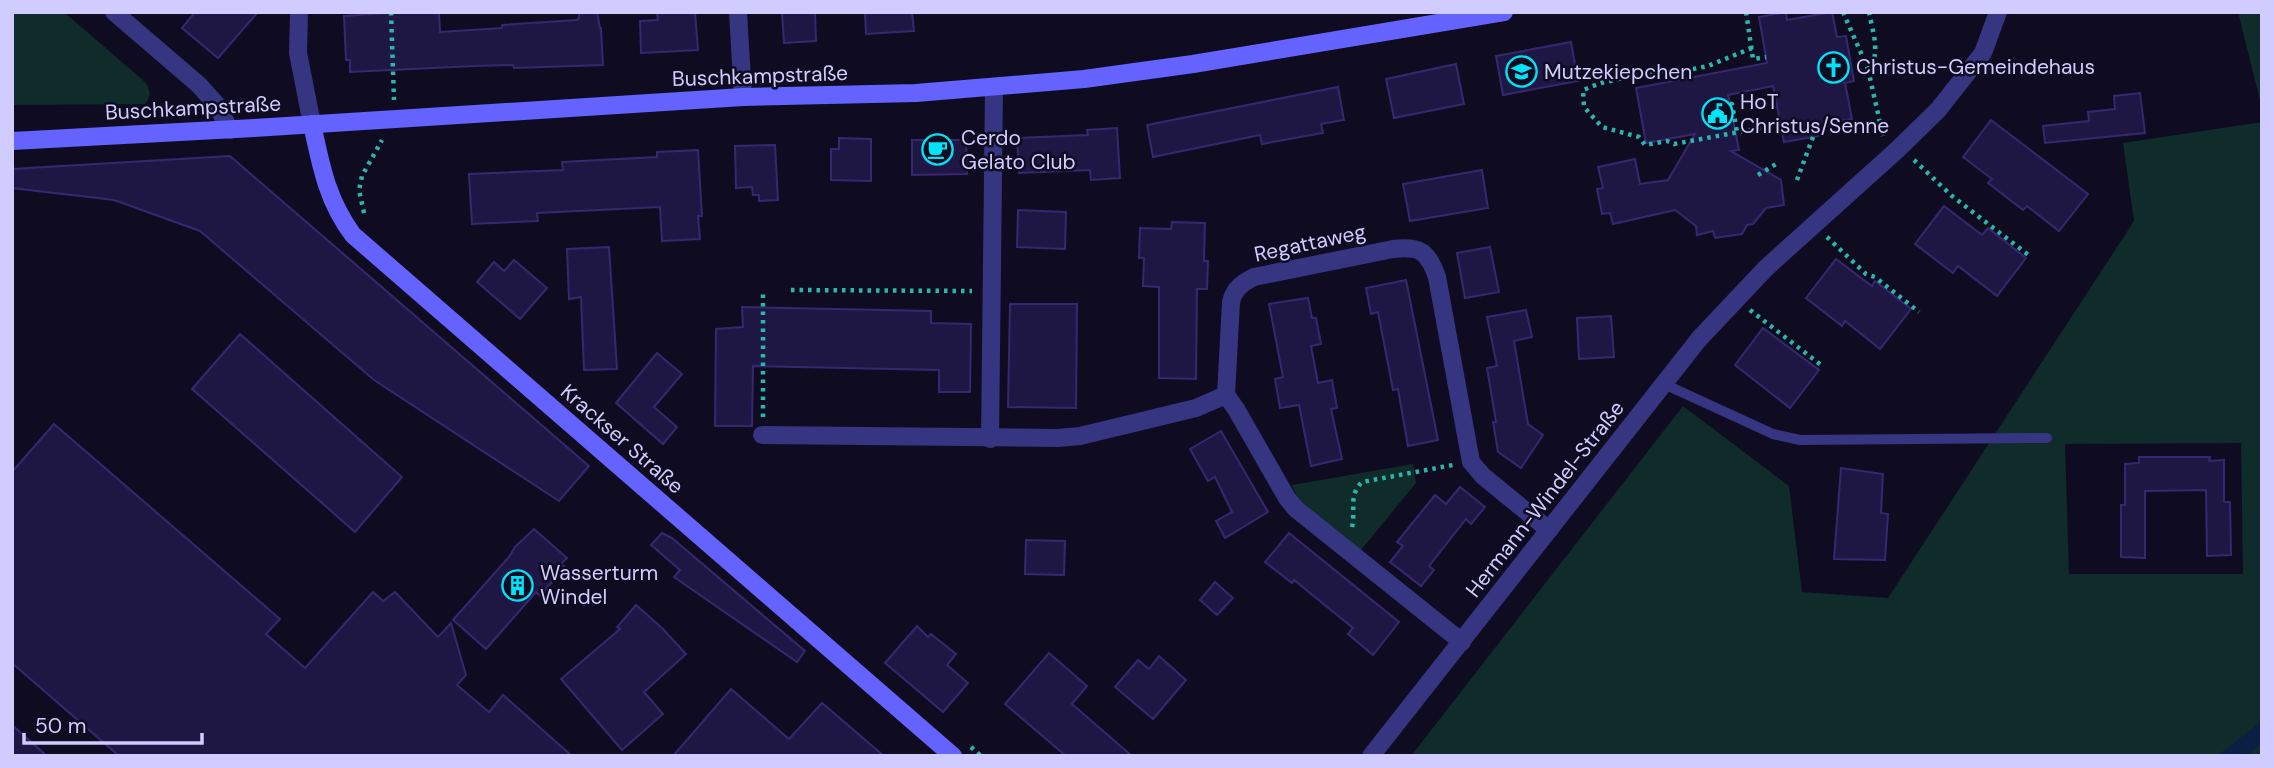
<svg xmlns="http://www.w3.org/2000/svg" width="2274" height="768" font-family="'DM Sans',sans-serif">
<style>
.green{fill:#0f2b2a;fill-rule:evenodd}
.water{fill:#092043}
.building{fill:#1f1743;stroke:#352870;stroke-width:2}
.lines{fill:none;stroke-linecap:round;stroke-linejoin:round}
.path{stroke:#28b7ab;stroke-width:4.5;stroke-dasharray:3.5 5;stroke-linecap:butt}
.lane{stroke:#363582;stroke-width:10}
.street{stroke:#363582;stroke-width:18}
.secondary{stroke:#6463ff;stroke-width:18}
.labels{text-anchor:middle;stroke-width:5;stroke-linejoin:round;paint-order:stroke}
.poi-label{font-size:21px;fill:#d1ccff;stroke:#0f0c21;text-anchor:start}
.street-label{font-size:21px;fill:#d1ccff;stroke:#0f0c21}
</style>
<rect width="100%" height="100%" fill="#0f0c21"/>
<g class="green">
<path d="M12 12H64L145 82C151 91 151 96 145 104L12 105Z"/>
<polygon points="2238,12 2262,12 2262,108"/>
<path d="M2262 122V756H1411L1683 406 1789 486 1802 592 1888 598 2134 221 2123 143ZM2241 443 2243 574H2069L2065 444Z"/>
<path d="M1413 464 1416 483 1361 550C1342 535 1299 509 1292 485Z"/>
</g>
<polygon class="water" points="2262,721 2262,743 2247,756 2217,756"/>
<g class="building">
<polygon points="195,12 258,12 218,58 182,28"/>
<polygon points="403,12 439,12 440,32 502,28 502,25 577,20 579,18 579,12 597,12 600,28 601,28 603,65 514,68 513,65 475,66 350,72 350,60 346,60 344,16"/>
<polygon points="657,12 695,12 698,50 641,53 640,21 658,20"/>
<polygon points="782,12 815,12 816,41 784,43"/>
<polygon points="865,12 912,12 914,31 866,34"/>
<polygon points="1786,12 1787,20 1832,12 1837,37 1846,36 1854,81 1845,83 1852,119 1817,125 1819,136 1784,142 1773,86 1728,95 1739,150 1731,151 1781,180 1784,205 1766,208 1753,224 1747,225 1742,234 1715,238 1713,231 1697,235 1696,226 1675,210 1613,224 1610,213 1602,214 1597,189 1603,188 1598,167 1635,159 1640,184 1668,180 1695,134 1646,143 1636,88 1767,63 1759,17"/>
<polygon points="1571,42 1578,81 1503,95 1496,56"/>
<polygon points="1456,64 1464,104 1394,118 1386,79"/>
<polygon points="1338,87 1344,120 1321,124 1323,133 1262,144 1260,135 1153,157 1147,125"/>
<polygon points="2140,93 2145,133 2045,143 2043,126 2089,121 2088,112 2115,109 2114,96"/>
<polygon points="1991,120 2088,194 2059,231 2027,206 2023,210 1988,183 1992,179 1963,157"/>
<polygon points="1117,128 1120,178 1091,180 1090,170 1019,173 1017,138 1088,135 1087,130"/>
<polygon points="839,138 871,139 871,181 831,180 831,149 839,149"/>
<polygon points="912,140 966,140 967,174 912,175"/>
<polygon points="775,145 778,200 759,201 759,195 753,195 752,187 736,188 735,146"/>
<polygon points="698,150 702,216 698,216 700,239 662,241 660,207 537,213 538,221 472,224 469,174 563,170 562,162 657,157 657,152"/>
<polygon points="230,156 589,466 559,501 374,380 200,231 114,200 12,188 12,169"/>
<polygon points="1482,170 1488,208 1410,221 1403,184"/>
<polygon points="1944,206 1982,235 1988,228 2026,258 1997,296 1958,266 1953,273 1915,244"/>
<polygon points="1018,210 1066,212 1065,249 1017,247"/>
<polygon points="1172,222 1205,223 1204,261 1208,261 1207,289 1197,289 1196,379 1159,378 1159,287 1143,286 1144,258 1139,258 1140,228 1171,229"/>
<polygon points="609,247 617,369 584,370 581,297 569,299 567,249"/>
<polygon points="1490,247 1499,292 1465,298 1457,253"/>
<polygon points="1836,259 1872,286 1875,281 1911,309 1880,349 1845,321 1842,326 1806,298"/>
<polygon points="514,260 547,288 520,319 477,282 494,262 504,271"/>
<polygon points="1406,280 1438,440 1408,446 1398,389 1393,390 1378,312 1371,314 1366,288"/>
<polygon points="1308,298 1312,318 1316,318 1321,344 1311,346 1318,383 1332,380 1337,408 1331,409 1342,459 1311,466 1299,405 1280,408 1275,379 1283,377 1269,304"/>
<polygon points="1010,304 1077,304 1076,408 1008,407"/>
<polygon points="742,307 931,311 931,323 971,324 970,392 939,392 939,370 753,366 752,426 715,426 716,329 743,327"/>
<polygon points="1526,310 1532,337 1514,341 1528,424 1543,435 1521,468 1498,452 1493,422 1496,422 1487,368 1497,366 1487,317"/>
<polygon points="1611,316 1614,357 1579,359 1577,318"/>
<polygon points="1763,328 1819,370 1790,408 1735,365"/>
<polygon points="240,334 402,477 355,532 192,389"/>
<polygon points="657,353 682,374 654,407 677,427 663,444 616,403"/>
<polygon points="54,424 280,619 266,634 305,668 373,592 383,601 395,592 438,637 451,623 466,675 457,685 489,712 503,695 572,756 119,756 12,663 12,472"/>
<polygon points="1221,431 1268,512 1225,538 1216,521 1232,512 1215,477 1208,481 1190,449"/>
<polygon points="2139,457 2210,457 2209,461 2224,460 2224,502 2230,502 2231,555 2207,556 2206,490 2145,491 2145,558 2121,557 2121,505 2125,505 2125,464 2139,463"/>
<polygon points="1841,468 1883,474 1881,513 1888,514 1885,560 1834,559"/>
<polygon points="1460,487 1485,507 1471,524 1466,519 1429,566 1434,570 1421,586 1390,562 1403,546 1397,542 1435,495 1446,504"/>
<polygon points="534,529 567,558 561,564 565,567 540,596 536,592 486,649 453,620 509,557 515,547"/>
<polygon points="662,533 672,538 805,651 797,662 674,577 680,570 651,545"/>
<polygon points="1289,533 1399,622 1373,655 1348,634 1353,628 1294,580 1292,583 1265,562"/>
<polygon points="1026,540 1065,541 1064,575 1025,574"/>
<polygon points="1215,582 1233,598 1217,615 1200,600"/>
<polygon points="636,605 662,628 686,654 644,692 663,714 622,750 561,679 620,629 617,627"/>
<polygon points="917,626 928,637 931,634 956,654 947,665 968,683 943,712 885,663"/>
<polygon points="1049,653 1087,686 1072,704 1132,756 1066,756 1005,704"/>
<polygon points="1159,656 1186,680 1153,719 1115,687 1138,660 1149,669"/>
<polygon points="731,689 789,739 822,703 884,756 673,756"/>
<polygon points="12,725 47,756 12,756"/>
</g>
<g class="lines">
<g class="path">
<polyline points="391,12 394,100"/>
<polyline points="1746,12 1753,59 1766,57"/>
<polyline points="1843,12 1868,69"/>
<path d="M1869 12C1872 30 1882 55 1868 69L1883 136"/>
<polyline points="1752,48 1708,66 1693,69 1650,72 1601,83 1583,90 1584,107 1602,127 1639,137 1645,145 1667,141 1674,144 1761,128 1770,135"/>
<polyline points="1730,104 1732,104 1737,132"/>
<polyline points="1914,160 1952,196 2031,257"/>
<polyline points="1758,175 1776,164"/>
<polyline points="1797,180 1813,137"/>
<polyline points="364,213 359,190 362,176 382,140"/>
<polyline points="1827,237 1866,274 1875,277 1919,312"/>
<polyline points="791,290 972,291"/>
<polyline points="1750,310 1821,365"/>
<polyline points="763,417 763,293"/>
<path d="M1352 527C1356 511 1348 495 1362 482L1453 465"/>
<polyline points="971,747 981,756"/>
</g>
<polyline class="lane" points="1664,384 1773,434 1800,440 2047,438"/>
<g class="street">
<polyline points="114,12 199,85 216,104 230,130"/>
<polyline points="299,12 298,53 312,124"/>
<polyline points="738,12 743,97"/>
<path d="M1226 395 1231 302C1234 289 1242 283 1254 277L1393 249C1420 246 1428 251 1437 277L1471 462 1483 476 1549 530"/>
<polyline points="1226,395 1236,409 1287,498 1296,509 1462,642"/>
<polyline points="762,435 1058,438 1080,436 1196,408 1226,395"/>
<polyline points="990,439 994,88"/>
<polyline points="1371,756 1699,339 1766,268 1897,150 1938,110 1983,53 1998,12"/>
</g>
<g class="secondary">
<path d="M312 124C321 166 327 200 353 235L953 756"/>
<polyline points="12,141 254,128 743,97 916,93 1084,79 1193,64 1504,12"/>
</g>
</g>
<defs>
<symbol id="church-ring" viewBox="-11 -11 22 22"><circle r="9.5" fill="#0f0c21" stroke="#00e4f7" stroke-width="1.5"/><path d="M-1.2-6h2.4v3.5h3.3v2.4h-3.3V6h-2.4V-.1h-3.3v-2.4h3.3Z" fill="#00e4f7"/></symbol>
<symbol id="school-ring" viewBox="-11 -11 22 22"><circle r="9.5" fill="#0f0c21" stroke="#00e4f7" stroke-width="1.5"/><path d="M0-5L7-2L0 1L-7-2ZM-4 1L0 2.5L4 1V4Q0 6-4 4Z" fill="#00e4f7"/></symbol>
<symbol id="civic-ring" viewBox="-11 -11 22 22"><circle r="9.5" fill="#0f0c21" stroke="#00e4f7" stroke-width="1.5"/><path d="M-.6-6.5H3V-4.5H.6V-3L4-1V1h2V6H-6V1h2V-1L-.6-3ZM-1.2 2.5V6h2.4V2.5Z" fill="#00e4f7"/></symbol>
<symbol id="cafe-ring" viewBox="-11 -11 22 22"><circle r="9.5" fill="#0f0c21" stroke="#00e4f7" stroke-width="1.5"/><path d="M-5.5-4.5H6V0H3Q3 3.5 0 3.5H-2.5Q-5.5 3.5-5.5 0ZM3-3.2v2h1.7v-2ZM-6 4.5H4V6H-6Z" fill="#00e4f7"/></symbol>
<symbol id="building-ring" viewBox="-11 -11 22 22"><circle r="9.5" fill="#0f0c21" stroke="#00e4f7" stroke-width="1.5"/><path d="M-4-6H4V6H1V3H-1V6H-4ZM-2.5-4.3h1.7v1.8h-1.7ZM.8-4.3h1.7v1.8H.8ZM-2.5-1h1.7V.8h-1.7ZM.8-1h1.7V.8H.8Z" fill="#00e4f7"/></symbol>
</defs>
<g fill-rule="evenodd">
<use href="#church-ring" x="1816" y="50" width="35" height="35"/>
<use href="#school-ring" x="1504" y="54" width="35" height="35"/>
<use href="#civic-ring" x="1700" y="96" width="35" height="35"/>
<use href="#cafe-ring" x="920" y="132" width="35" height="35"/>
<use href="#building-ring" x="500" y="568" width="35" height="35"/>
</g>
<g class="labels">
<g class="poi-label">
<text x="1856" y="74">Christus-Gemeindehaus</text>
<text x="1544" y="79">Mutzekiepchen</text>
<text x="1740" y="109">HoT<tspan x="1740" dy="24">Christus/Senne</tspan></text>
<text x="961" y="145">Cerdo<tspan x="961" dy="24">Gelato Club</tspan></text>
<text x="540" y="580">Wasserturm<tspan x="540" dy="24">Windel</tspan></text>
</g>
<g class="street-label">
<text transform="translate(760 76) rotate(-2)" y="7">Buschkampstraße</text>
<text transform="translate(193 108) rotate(-3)" y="7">Buschkampstraße</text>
<text transform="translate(1310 243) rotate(-12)" y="7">Regattaweg</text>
<text transform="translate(622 439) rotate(41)" y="7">Krackser Straße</text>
<text transform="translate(1545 499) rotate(-52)" y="7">Hermann-Windel-Straße</text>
</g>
</g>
<rect width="2274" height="768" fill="none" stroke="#d1ccff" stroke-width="28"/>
<path d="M24 733v10h178v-10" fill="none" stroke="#d1ccff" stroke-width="3.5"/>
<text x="35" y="733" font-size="21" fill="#d1ccff" stroke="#0f0c21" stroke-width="5" paint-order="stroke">50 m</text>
</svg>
